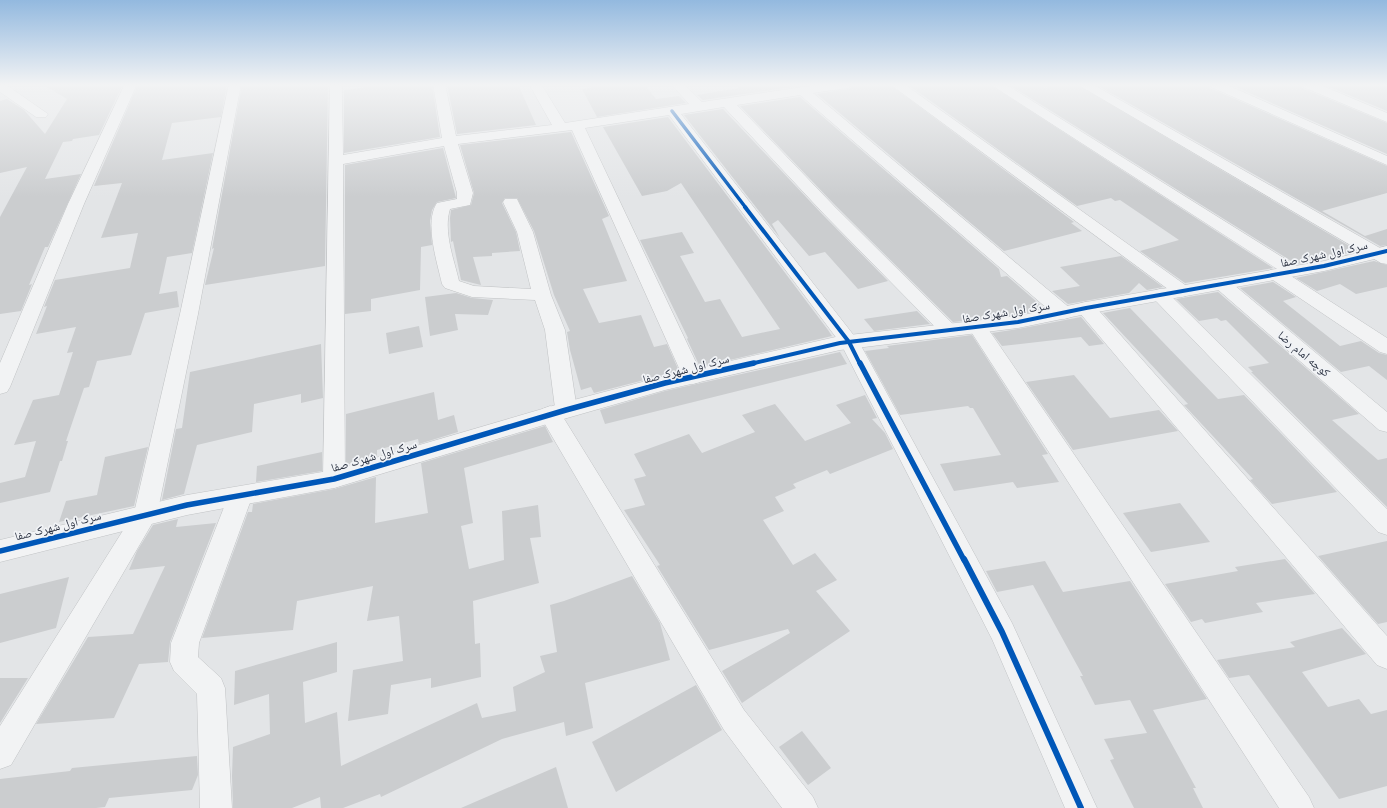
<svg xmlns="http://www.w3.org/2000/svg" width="1387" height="808" font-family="'Fira Sans Condensed','Noto Naskh Arabic',sans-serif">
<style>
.building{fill:#cbcdcf}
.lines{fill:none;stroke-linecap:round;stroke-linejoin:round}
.minor-casing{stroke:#c1c3c5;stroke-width:1}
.tertiary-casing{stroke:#c1c3c5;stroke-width:1}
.minor{fill:#f2f3f4;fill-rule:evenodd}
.tertiary{fill:#f2f3f4;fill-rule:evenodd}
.cycleway-far3-casing{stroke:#f1f3f6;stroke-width:5}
.cycleway-far2-casing{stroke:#f1f3f6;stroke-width:6}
.cycleway-far1-casing{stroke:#f1f3f6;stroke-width:8}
.cycleway-casing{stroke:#f1f3f6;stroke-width:9}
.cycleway-far3{stroke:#0057b8;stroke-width:3.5}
.cycleway-far2{stroke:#0057b8;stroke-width:4}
.cycleway-far1{stroke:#0057b8;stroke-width:5.5}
.cycleway{stroke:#0057b8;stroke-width:6}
.labels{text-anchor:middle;stroke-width:3.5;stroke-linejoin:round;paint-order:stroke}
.street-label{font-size:12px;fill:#2a3140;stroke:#f1f3f6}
</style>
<rect width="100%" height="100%" fill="#e3e5e7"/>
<g class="building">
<polygon points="42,84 123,84 99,135 73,139 72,141 63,142 45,179 81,174 48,247 45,247 29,285 32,284 21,311 0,314 0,217 27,167 0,173 0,101 7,99 24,110 45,134 67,99"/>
<polygon points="138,84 227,84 221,117 172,123 162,160 213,153 192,253 167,257 159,294 177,291 179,307 145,313 131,355 97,361 89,387 84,388 66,441 68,441 62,461 60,461 50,492 0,503 0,483 25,477 36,441 14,445 33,400 59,395 73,352 67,353 76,327 36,334 47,306 44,307 55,280 130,268 138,233 101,238 122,183 94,186"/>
<polygon points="242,84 328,84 325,266 205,285 214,248 212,249"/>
<polygon points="392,84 432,84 440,137 344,153 344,90"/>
<polygon points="447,84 518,84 536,125 457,134"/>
<polygon points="615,84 644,84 656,99 679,96 686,103 597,117 582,89"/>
<polygon points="735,84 804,84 806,85 703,100 697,95 739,88"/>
<polygon points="860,84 889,84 1074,222 1071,223 1082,231 1004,251 817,94 848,89"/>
<polygon points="907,84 989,84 1273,268 1185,283 1140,251 1179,240 1120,200 1115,201 1111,198 1077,206"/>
<polygon points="1008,84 1037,84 1044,88 1076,84 1358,251 1296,264"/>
<polygon points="1095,84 1208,84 1210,88 1387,166 1387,193 1322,211 1365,236 1387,229 1387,245 1380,246"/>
<polygon points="1229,84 1300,84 1302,88 1387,123 1387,154"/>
<polygon points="1322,84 1387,84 1387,111"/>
<polygon points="800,97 999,269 1001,277 1007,276 1045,309 1018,315 953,322 836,206 740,106"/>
<polygon points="723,109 822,214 888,281 858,289 825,252 809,256 778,220 772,224 780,238 684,115"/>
<polygon points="668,117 828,330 832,336 700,367 687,339 688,338 640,240 682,232 694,253 680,256 705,302 720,299 742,337 780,329 681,183 667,191 642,196 603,127"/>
<polygon points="571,132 609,216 602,219 627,281 583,289 599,323 641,315 654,347 667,344 679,371 594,393 591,387 581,390 570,350 567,332 570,331 554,295 534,231 517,198 505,198 502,203 516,232 520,251 492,253 492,256 473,257 481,285 461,280 453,241 451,242 450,218 451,210 471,205 474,193 460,145"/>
<polygon points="443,148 456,198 437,202 432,210 430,221 432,245 421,247 420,290 371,299 371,311 345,314 345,165"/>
<polygon points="1121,256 1163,287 1147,290 1139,283 1129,293 1068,304 1052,291 1080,286 1060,267"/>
<polygon points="1374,261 1387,265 1387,287 1356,294 1340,284 1317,291 1296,278"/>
<polygon points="1273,282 1296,297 1283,301 1340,346 1361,341 1379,353 1387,355 1387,380 1369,366 1341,372 1240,288"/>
<polygon points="1218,292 1359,414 1332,420 1378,460 1387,458 1387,507 1251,372 1253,372 1248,367 1269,363 1226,320 1221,321 1217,318 1199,321 1176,299"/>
<polygon points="456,293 472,298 493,300 488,315 455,314 458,330 430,336 425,297"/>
<polygon points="1130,308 1218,399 1244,395 1337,492 1272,504 1250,480 1253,479 1184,405 1188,404 1103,313"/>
<polygon points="917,311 930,324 874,331 864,319"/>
<polygon points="1081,317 1104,344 1089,346 1081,337 1002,346 992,333 1018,329"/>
<polygon points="419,326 423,347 389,354 386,333"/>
<polygon points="972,335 1048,454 1042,455 1059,482 1017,488 1013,482 954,491 940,464 1001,455 973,408 970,408 968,406 900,415 865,351 889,348 887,346"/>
<polygon points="321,344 323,398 301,403 301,394 254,404 252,432 197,445 184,494 162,500 176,429 182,428 190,372"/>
<polygon points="840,352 847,364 605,424 600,410 665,391"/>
<polygon points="1074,375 1110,418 1159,410 1178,431 1073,450 1026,382"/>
<polygon points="434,392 438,420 454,415 458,432 419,444 418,439 377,450 377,456 346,465 346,414"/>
<polygon points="865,395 877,418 872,419 885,433 893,449 830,474 827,470 793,484 796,488 775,497 784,511 763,520 793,565 815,553 837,580 816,591 850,631 742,703 722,671 790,633 788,629 709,650 657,566 660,565 624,510 645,505 634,479 646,476 634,454 689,434 702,453 755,432 742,415 775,404 805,441 851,423 836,405"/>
<polygon points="545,426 553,442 464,468 473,523 461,526 469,569 504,560 502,511 538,505 541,537 530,538 539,583 473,601 475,644 480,643 481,677 431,688 431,678 391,685 388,714 348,721 353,670 403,661 399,616 367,621 373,586 297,601 293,630 202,638 248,512 252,512 253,504 334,489 376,477 375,523 428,513 421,463"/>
<polygon points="148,447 134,506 59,522 66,501 97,495 105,457"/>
<polygon points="322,452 322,471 256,482 257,466"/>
<polygon points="1180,503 1210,542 1151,552 1123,513"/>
<polygon points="178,519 176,527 216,523 170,642 168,662 139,664 114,718 36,724 88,637 133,634 165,566 129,570 137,551 153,525"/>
<polygon points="1387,541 1387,622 1378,624 1318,556"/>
<polygon points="1285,559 1315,594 1256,603 1263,612 1205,623 1202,619 1191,622 1165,584 1238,571 1235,567"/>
<polygon points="1045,561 1063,592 1130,581 1207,699 1153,710 1196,788 1193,788 1203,808 1134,808 1110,760 1114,759 1104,739 1147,733 1130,700 1095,705 1080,676 1083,676 1033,585 997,592 986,571"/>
<polygon points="632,576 660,623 670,660 585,683 593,728 566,736 564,722 502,739 381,797 380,794 343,808 321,808 320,797 292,808 233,808 232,776 233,747 270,734 269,694 234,705 235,671 337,642 337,672 303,682 305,723 337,712 341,766 477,703 482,718 516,711 513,687 545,672 540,656 557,652 550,605 564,601"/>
<polygon points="69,577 56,628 0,643 0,594"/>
<polygon points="1342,628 1366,654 1302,672 1328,707 1359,699 1371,714 1387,710 1387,786 1339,799 1249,675 1229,678 1217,660 1295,647 1290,642"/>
<polygon points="0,678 28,678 0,723"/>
<polygon points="696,685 722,730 616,792 592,742"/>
<polygon points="802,731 831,768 808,785 779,747"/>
<polygon points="197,756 198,775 192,790 109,798 105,807 96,808 0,808 0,779 70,771 72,768"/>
<polygon points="556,767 568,808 461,808"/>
</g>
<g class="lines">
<defs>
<g id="minor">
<polygon points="0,84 5,84 48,114 46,117 36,117 0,92"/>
<polygon points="125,84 137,84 84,204 10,387 7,392 0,394 0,363 68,204"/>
<polygon points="229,84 241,84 198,314 157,515 11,765 0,769 0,726 134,513 180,314"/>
<path d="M330 84H342L343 155 442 138 433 84H445L456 136 552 125 529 84H541L565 123 689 104 671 84H684L702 102 823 84H854L848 88 813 93 1071 309 1073 313 1071 317 1064 319 1057 317 800 95 737 105 835 207 959 330 956 334 949 336 942 334 823 213 724 107 681 114 859 342 1012 623 1097 808H1065L992 639 841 344 669 115 585 128 703 377 700 382 693 384 686 382 683 377 572 130 458 144 473 193 470 205 450 209C443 232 454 259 459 281L474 286 531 289 517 232 503 202 505 199H517L533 232 551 295 565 330 577 410 573 415 566 418 563 417 744 710 813 797 818 808H782L724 730 539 414 542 409 550 406 555 408 545 330 535 300 472 297 445 288 442 284C437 262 424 222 437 203L457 199V193L444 146 343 164 345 479 342 485 334 488 326 485 323 479Z"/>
<polygon points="890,84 904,84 1188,287 1191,291 1188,295 1182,297 1176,295"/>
<polygon points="990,84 1005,84 1298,267 1301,271 1298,275 1291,276 1387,338 1387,354 1380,352 1270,278 1267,274 1270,270 1277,269"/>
<polygon points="1077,84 1092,84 1387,252 1387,264 1381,263"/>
<polygon points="1209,84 1225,84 1387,156 1387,165 1211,87"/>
<polygon points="1301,84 1318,84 1387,113 1387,122 1303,87"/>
<polygon points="1222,279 1228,280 1387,412 1387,432 1379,430 1216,288 1213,284 1216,280"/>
<polygon points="1160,289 1166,291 1387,509 1387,535 1378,532 1154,299 1151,295 1154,291"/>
<polygon points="1086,302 1093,304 1387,636 1387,669 1377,665 1079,312 1077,308 1079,304"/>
<polygon points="977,321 984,323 1309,797 1314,808 1279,808 968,327 970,323"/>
<polygon points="240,488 248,490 252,497 199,643 198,657 221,678 225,688 232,808 200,808 197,694 174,671 170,662 171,643 228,497 232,490"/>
</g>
<polygon id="tertiary" points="1387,246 1387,256 1324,271 1086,314 1018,328 840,350 665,390 567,418 334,488 187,515 0,562 0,540 187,495 334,470 566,402 665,376 840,336 1018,316 1086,302 1324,261"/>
</defs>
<use href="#minor" class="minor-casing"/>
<use href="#tertiary" class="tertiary-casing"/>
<use href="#minor" class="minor"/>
<use href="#tertiary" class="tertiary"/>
<defs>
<polyline id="cycleway-far3" points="672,111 746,208"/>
<g id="cycleway-far2">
<polyline points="745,207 849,342 860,364"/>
<polyline points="750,364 840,343 1018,322 1086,308 1324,266 1387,251"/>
</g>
<g id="cycleway-far1">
<polyline points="860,363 964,560"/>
<polyline points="0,551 187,505 334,479 566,410 665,383 754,363"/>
</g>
<polyline id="cycleway" points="964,559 1002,632 1081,808"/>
</defs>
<use href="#cycleway-far3" class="cycleway-far3-casing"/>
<use href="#cycleway-far2" class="cycleway-far2-casing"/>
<use href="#cycleway-far1" class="cycleway-far1-casing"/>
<use href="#cycleway" class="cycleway-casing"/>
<use href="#cycleway-far3" class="cycleway-far3"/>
<use href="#cycleway-far2" class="cycleway-far2"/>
<use href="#cycleway-far1" class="cycleway-far1"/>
<use href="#cycleway" class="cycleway"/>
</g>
<linearGradient id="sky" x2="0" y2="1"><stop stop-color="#93b9df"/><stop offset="0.43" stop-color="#f2f3f4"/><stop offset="1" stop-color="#f2f3f4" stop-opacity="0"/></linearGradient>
<rect width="1387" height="197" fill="url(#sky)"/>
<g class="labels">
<g class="street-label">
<text transform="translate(1324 254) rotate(-12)" y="4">سرک اول شهرک صفا</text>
<text transform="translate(1006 312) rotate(-9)" y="4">سرک اول شهرک صفا</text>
<text transform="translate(1304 354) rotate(40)" y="4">کوچه امام رضا</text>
<text transform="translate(686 369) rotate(-14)" y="4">سرک اول شهرک صفا</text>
<text transform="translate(374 456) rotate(-16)" y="4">سرک اول شهرک صفا</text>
<text transform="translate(58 526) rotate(-14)" y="4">سرک اول شهرک صفا</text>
</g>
</g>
</svg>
